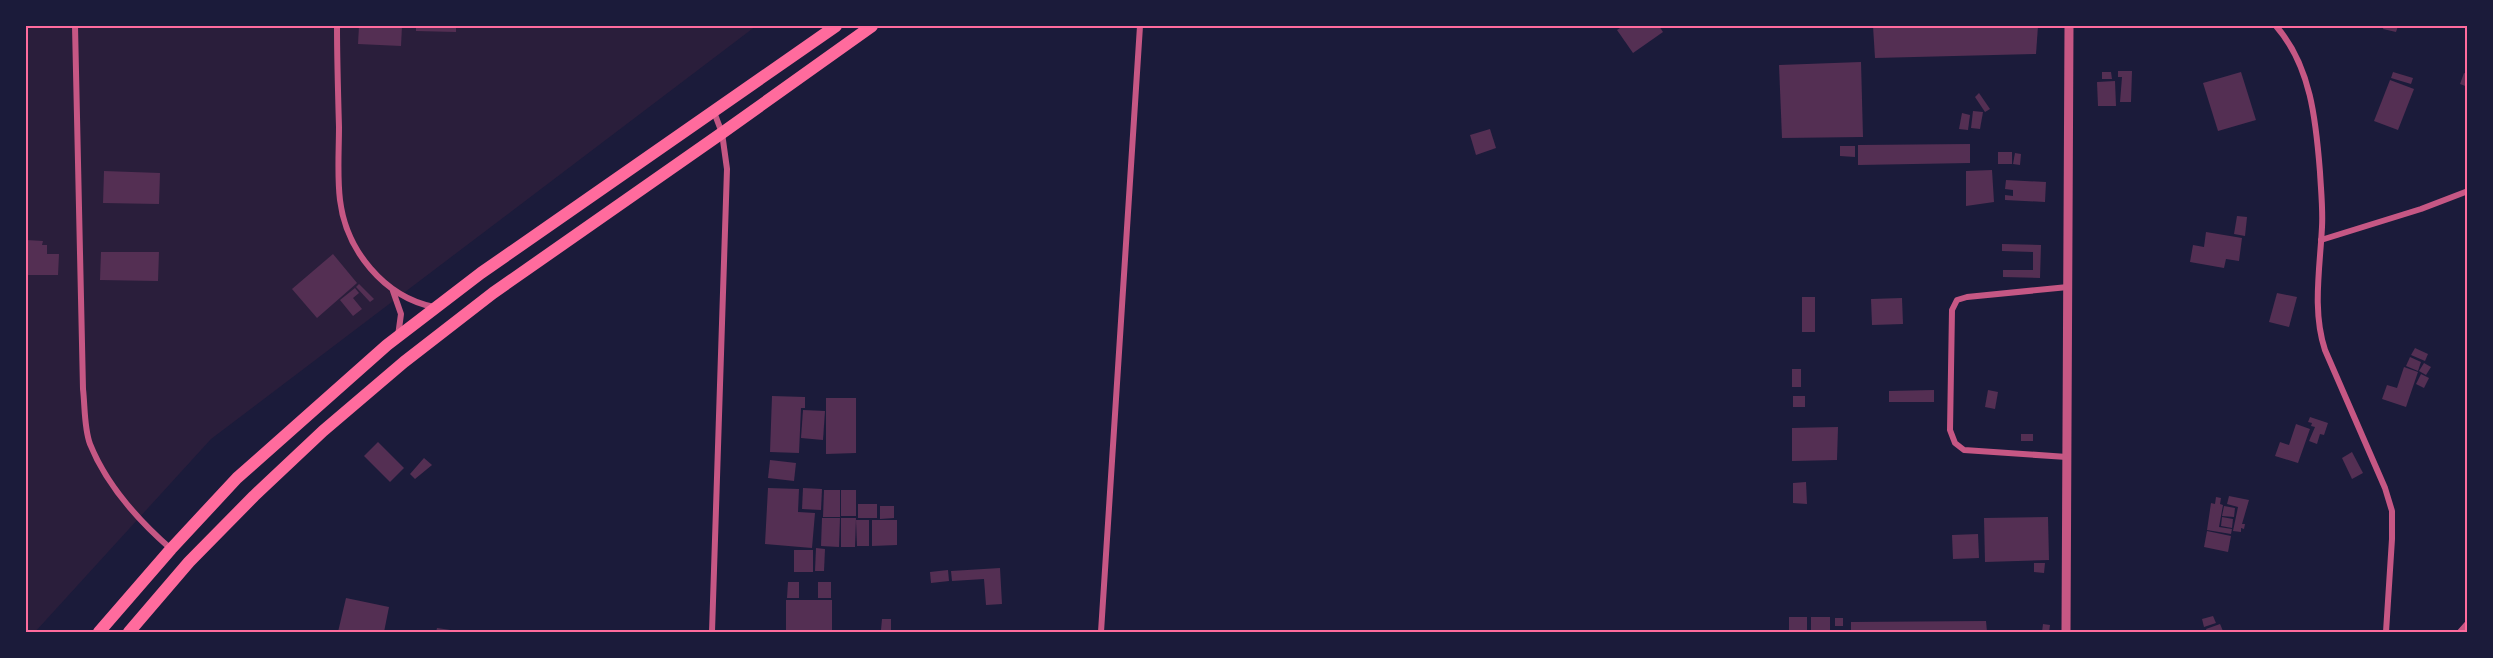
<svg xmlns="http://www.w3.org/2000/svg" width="2493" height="658" font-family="'Roboto Serif',serif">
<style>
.green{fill:#2a1e3b}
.building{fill:#542f53}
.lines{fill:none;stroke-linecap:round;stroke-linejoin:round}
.minor{stroke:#c65784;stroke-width:6}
.tertiary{stroke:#c65784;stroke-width:9}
.trunk{stroke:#ff6b9d;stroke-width:12}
.neatline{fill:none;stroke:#ff6b9d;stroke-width:2}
</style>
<rect width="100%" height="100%" fill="#1b1b3a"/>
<polygon class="green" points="26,26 756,26 211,439 35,632 26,632"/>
<g class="building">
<polygon points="359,26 402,26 401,46 358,44"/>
<polygon points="416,26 456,26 456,32 416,31"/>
<polygon points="1623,26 1659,26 1663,32 1633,53 1617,30"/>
<polygon points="1873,26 2038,26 2036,54 1875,58"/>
<polygon points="2384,26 2398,26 2396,32 2383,29"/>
<polygon points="1861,62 1863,137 1782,138 1779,65"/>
<polygon points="2118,71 2132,71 2131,102 2120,102 2122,77 2118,77"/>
<polygon points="2102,72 2111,72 2112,79 2102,79"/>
<polygon points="2241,72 2256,120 2218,131 2203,83"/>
<polygon points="2393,72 2413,78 2411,84 2391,78"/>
<polygon points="2464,73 2468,74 2468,87 2460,84"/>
<polygon points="2390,80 2414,89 2398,130 2374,121"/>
<polygon points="2115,81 2116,106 2098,106 2097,82"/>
<polygon points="1979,93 1990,109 1985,112 1975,97"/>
<polygon points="1973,111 1983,112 1980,129 1971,128"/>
<polygon points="1962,113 1970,115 1968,130 1959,129"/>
<polygon points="1490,129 1496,148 1476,155 1470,135"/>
<polygon points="1970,144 1970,163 1858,165 1858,145"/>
<polygon points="1840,146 1855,146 1855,157 1840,156"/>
<rect x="1998" y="152" width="14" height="12"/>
<polygon points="2015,153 2021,154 2020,165 2013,164"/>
<polygon points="1992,170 1994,202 1966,206 1966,171"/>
<polygon points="104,171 160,173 159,204 103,203"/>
<polygon points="2006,180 2046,182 2045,202 2005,200 2005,195 2013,196 2013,190 2005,189"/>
<polygon points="2237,216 2247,217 2245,236 2234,234"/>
<polygon points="2206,232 2242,238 2239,261 2226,259 2224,268 2190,262 2193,245 2204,247"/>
<polygon points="26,240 43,241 42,245 47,245 47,254 59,254 58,275 26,275"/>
<polygon points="2002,244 2041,245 2040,278 2003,277 2003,270 2033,270 2033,252 2002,251"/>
<polygon points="101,252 159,252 158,281 100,280"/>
<polygon points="333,254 357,283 317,318 292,289"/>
<polygon points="359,284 374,299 370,302 356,287"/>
<polygon points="355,288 359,293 353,298 362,309 353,316 340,300"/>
<polygon points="2277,293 2297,297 2289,327 2269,322"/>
<rect x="1802" y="297" width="13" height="35"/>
<polygon points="1902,298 1903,324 1872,325 1871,299"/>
<polygon points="2415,348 2428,354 2425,361 2411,355"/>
<polygon points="2410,357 2421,362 2418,371 2406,366"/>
<polygon points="2424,363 2431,367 2426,375 2419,371"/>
<polygon points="2404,367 2418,372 2406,407 2382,399 2387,385 2397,388"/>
<rect x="1792" y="369" width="9" height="18"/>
<polygon points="2421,374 2429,378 2424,388 2416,384"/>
<polygon points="1934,390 1934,402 1889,402 1889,391"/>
<polygon points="1988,390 1998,392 1995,409 1985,407"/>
<polygon points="772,396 805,397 805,408 801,408 799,453 770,452"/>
<rect x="1793" y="396" width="12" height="11"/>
<polygon points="826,398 856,398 856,453 826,454"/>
<polygon points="803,410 825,411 823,440 801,438"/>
<polygon points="2310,417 2328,423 2324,435 2320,434 2317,444 2309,441 2315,427 2311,426 2312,423 2308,422"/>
<polygon points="2296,424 2310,429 2298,463 2275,456 2280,442 2289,445"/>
<polygon points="1838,427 1837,460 1792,461 1792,428"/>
<rect x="2021" y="434" width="12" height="7"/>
<polygon points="378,442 404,468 390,482 364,456"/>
<polygon points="2352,452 2363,473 2352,479 2342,458"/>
<polygon points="424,458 432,465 415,479 410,474"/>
<polygon points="770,460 796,463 794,481 768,478"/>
<polygon points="1806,482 1807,504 1793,503 1793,483"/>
<polygon points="768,488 799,489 798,512 815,513 812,548 765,544"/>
<polygon points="803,488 822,489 821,510 802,509"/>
<polygon points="824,490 840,490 840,517 823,517"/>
<rect x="841" y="490" width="15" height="26"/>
<polygon points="2229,496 2249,500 2242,524 2245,524 2244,529 2241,528 2241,532 2233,531 2238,507 2227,504"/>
<polygon points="2216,497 2221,498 2220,504 2223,505 2219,527 2232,529 2231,534 2207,530 2211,503 2215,504"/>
<rect x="858" y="504" width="19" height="14"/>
<polygon points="880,506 894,506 894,518 880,519"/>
<polygon points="2224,506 2235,508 2234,517 2222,516"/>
<polygon points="2048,517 2049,560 1985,562 1984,518"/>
<polygon points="2222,517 2233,519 2232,528 2221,526"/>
<polygon points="822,518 840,518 839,547 821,546"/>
<polygon points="841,518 856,518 855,547 841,547"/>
<polygon points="856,520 869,520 869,546 857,546"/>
<polygon points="872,520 897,520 897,545 872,546"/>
<polygon points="2207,531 2231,536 2228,552 2204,547"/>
<polygon points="1978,534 1979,558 1953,559 1952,535"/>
<polygon points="816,548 825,549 824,571 815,571"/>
<rect x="794" y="550" width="19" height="22"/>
<polygon points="2034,563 2045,563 2044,573 2034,572"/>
<polygon points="1000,568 1002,604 986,605 984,579 952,581 951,571"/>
<polygon points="948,570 949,581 931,583 930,572"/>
<polygon points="788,582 799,582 799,598 787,598"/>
<rect x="818" y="582" width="13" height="16"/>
<polygon points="346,598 389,607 384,632 338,632"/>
<rect x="786" y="600" width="46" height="32"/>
<polygon points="2213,616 2216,623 2204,627 2202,619"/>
<rect x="1789" y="617" width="18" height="15"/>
<rect x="1811" y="617" width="19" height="15"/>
<rect x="1835" y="618" width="8" height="8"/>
<polygon points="882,619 891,619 891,630 881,630"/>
<polygon points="1986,621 1987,632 1851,632 1851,622"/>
<polygon points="2043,624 2050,625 2049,632 2042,632"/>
<polygon points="2220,624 2223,631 2207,632 2206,629"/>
<polygon points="437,628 457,631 456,632 436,632"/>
</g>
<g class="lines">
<g class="minor">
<path d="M75 26 83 389C85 406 84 428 90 444 106 484 139 521 171 549"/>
<path d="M337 26C337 59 338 93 339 127 339 151 337 176 340 200 346 250 384 297 434 307"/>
<path d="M2276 26C2311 66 2316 121 2320 172 2321 191 2323 209 2322 227 2320 268 2312 311 2325 350L2385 488 2392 511V539L2386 632"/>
<polyline points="2321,240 2421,209 2468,191"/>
<polyline points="393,291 401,314 398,336"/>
<polyline points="2067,457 1964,450 1955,443 1950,430 1952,310 1957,300 1967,297 2068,287"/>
<polyline points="712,632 727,169 722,133 714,112"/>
<polyline points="1101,632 1140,26"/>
<polyline points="2460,632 2468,623"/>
</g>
<polyline class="tertiary" points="2066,632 2069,26"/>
<g class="trunk">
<polyline points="99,632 171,549 237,478 387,345 481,273 836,26"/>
<polyline points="129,632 189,562 254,496 323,431 404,362 493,293 722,133 872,26"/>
</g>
</g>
<rect width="2493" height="658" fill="none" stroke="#1b1b3a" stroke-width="54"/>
<rect x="27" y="27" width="2439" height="604" class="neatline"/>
</svg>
